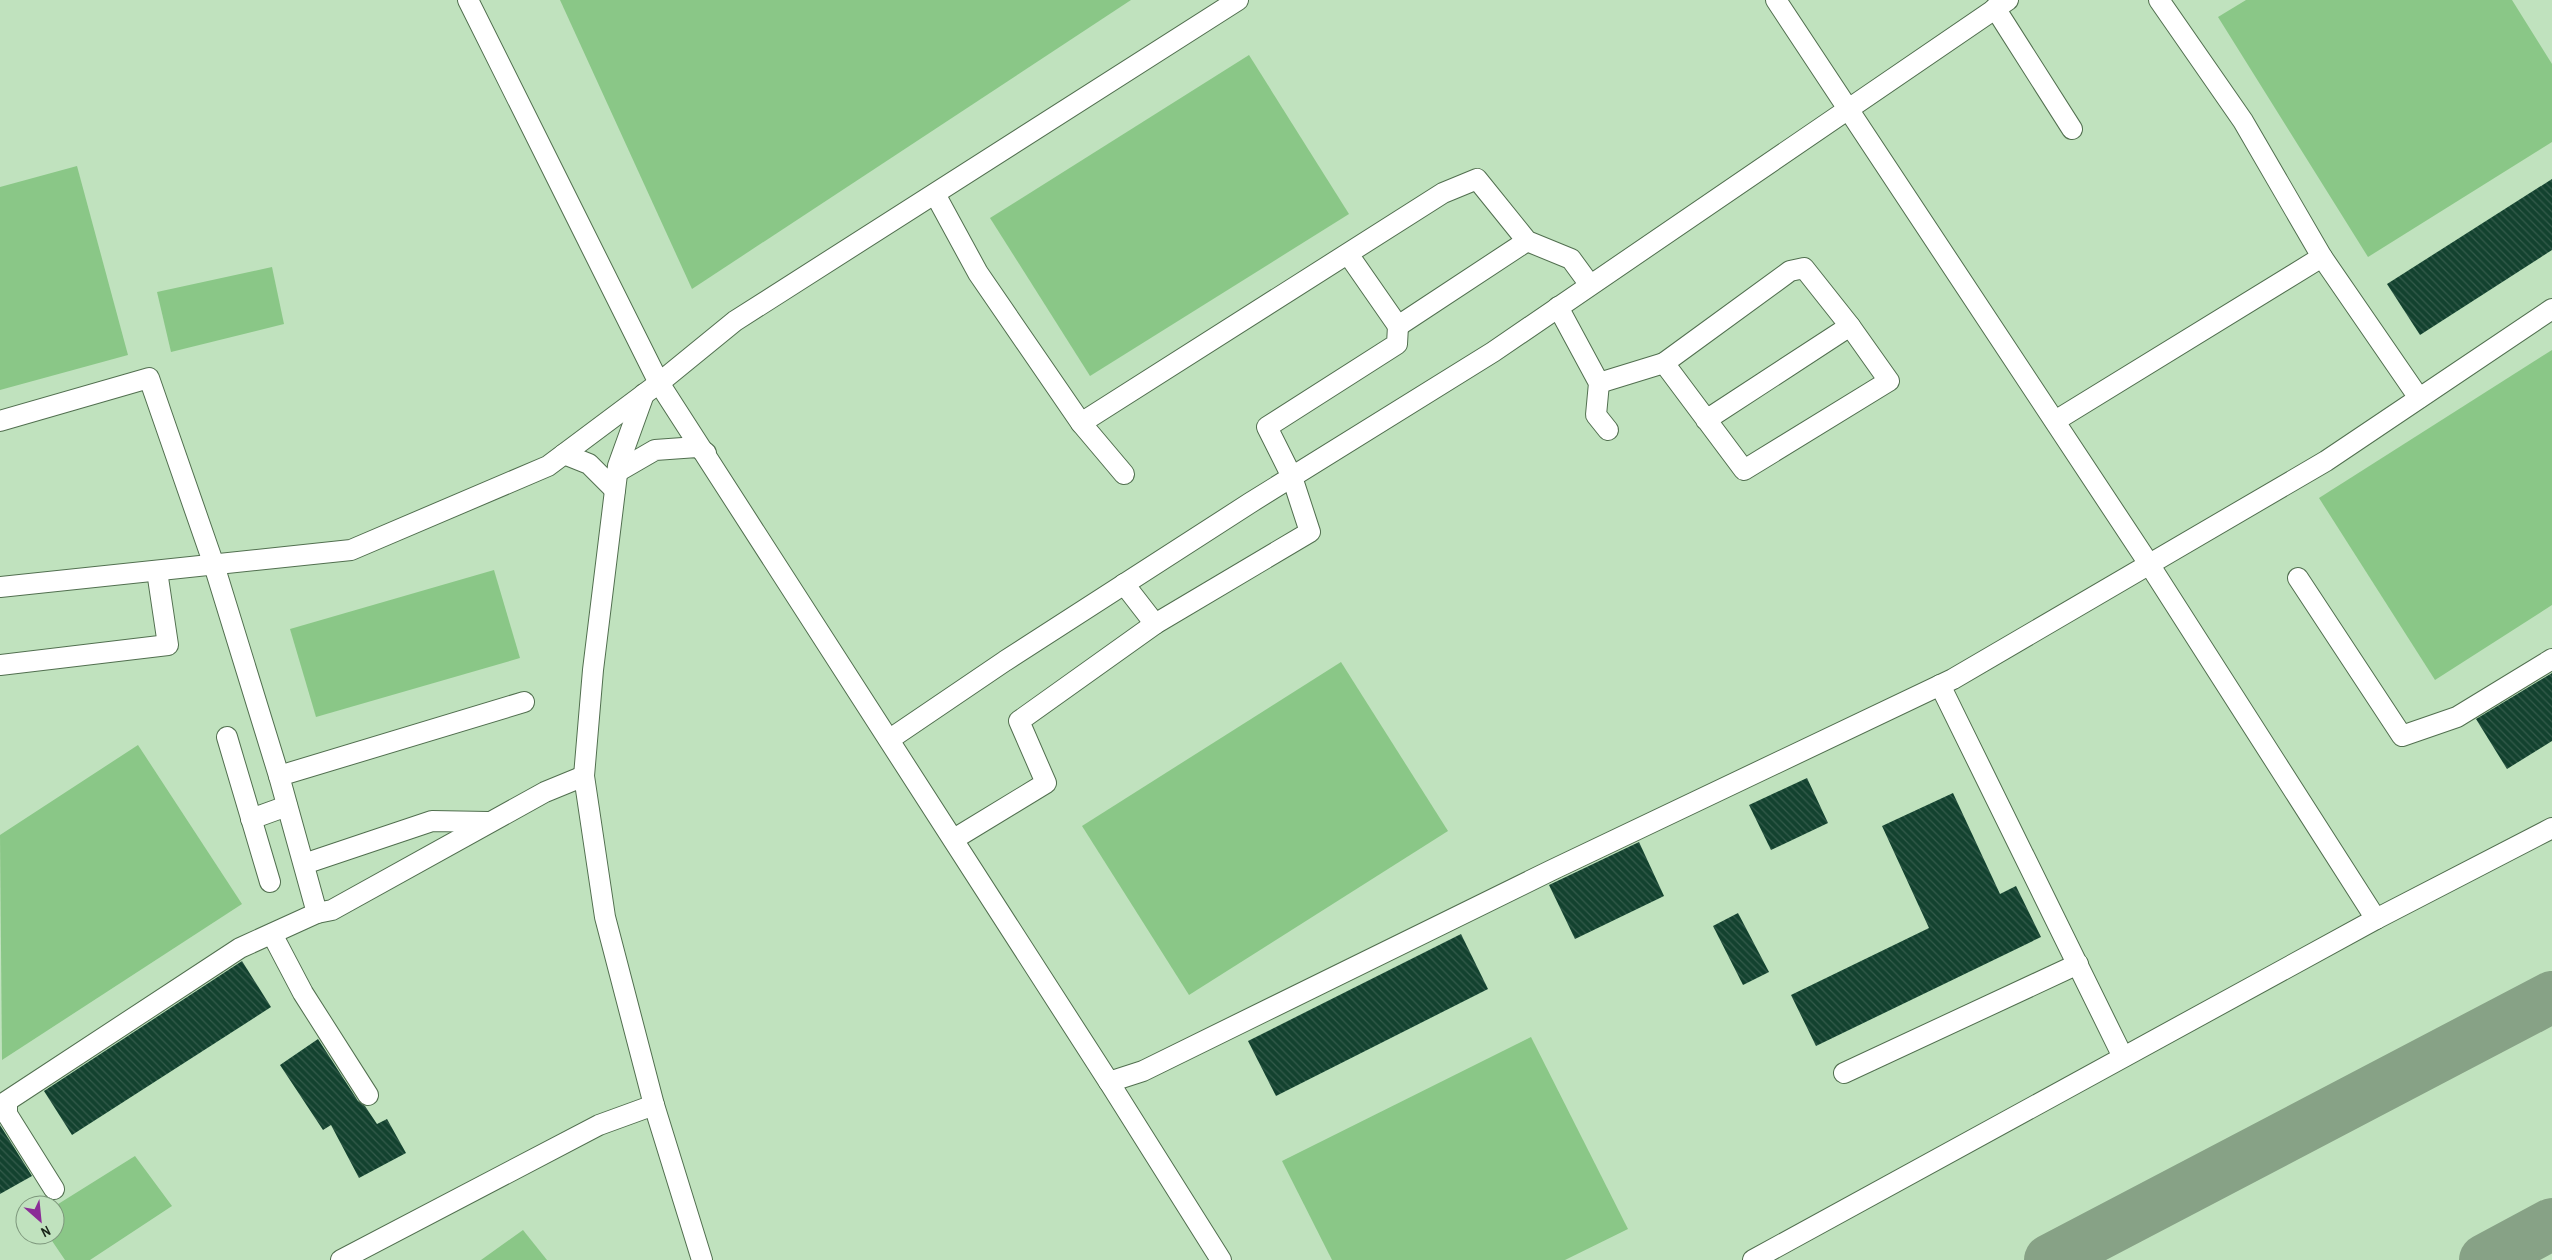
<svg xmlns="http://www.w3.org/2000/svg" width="2552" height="1260" font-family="'Archivo Narrow',sans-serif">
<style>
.green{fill:#8ac787}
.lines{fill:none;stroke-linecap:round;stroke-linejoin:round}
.taxiway{stroke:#87a286;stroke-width:52}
.building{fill:url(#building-back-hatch)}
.minor-casing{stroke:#516f4f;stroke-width:22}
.minor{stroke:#fff;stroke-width:20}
</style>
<defs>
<pattern id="building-back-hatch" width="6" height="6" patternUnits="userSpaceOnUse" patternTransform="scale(1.25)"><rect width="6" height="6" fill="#13422f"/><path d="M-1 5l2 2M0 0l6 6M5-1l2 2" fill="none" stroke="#345b4b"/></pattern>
</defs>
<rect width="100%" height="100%" fill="#c0e2be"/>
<g class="green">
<polygon points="560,0 1131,0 692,289"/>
<polygon points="2246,0 2512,0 2552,64 2552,142 2368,257 2218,17"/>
<polygon points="1249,55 1349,214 1090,376 990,218"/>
<polygon points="77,166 128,355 0,390 0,187"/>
<polygon points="272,267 284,324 171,352 157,292"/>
<polygon points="2552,350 2552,605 2435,680 2319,498"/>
<polygon points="494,570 520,658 316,717 290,629"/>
<polygon points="1341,662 1448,831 1189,995 1082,826"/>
<polygon points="138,745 242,904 2,1060 0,835"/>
<polygon points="1531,1037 1628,1229 1565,1260 1332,1260 1282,1161"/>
<polygon points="135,1156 172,1206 90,1260 65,1260 48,1235 55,1235 55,1206"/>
<polygon points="523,1230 547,1260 481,1260"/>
</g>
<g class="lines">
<g class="taxiway">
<polyline points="2050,1260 2552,997"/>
<polyline points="2485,1260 2552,1224"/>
</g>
</g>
<g class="building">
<polygon points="2552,179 2552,250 2420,335 2387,284"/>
<polygon points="2552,673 2552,741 2507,769 2476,719"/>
<polygon points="1807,778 1828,823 1771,850 1749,805"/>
<polygon points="1953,793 2000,894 2016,886 2041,937 1816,1046 1791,995 1929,928 1882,826"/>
<polygon points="1639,842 1664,896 1575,939 1549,885"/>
<polygon points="1738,913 1769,972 1743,985 1713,926"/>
<polygon points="1461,934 1488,989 1276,1096 1248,1041"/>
<polygon points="242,961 271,1007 72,1135 44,1091"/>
<polygon points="318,1039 358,1101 365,1106 377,1124 387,1119 406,1153 359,1178 331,1125 323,1130 280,1065"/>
<polygon points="0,1125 32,1176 0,1194"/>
</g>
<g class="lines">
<defs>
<g id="minor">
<polyline points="468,0 659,383 735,321 1238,0"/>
<polyline points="1776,0 2149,564 2376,919"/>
<polyline points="2159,0 2243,121 2322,257"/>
<polyline points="1995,8 2072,129"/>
<polyline points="935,194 978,273 1081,423 1124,474"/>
<polyline points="1348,254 1398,326 1527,241"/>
<polyline points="1558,307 1599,383 1596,415 1608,430"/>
<polyline points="1664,363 1790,271 1804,268 1850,326"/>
<polyline points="1599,383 1664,363 1744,470 1889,381 1850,326 1706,420"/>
<polyline points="644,394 618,466 593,670 584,776 605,917 654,1105 702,1260"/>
<polyline points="0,421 149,378 214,565 279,776 317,913"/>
<polyline points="2055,421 2322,257 2419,398"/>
<polyline points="1081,423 1443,193 1477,179 1527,241 1571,259 1590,285"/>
<polyline points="564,454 589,464 615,490"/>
<polyline points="617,472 655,450 697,447 706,453"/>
<polyline points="2298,578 2402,736 2457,717 2552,659"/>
<polyline points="1124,584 1155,624 1310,532 1292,477 1267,427 1397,344 1398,326"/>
<polyline points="0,587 351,550 548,466 659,383 1109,1082 1143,1071 1552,870 1953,679 2326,461 2552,309"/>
<polyline points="0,665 168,645 157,571"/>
<polyline points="1940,685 2123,1057"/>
<polyline points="227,737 270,882"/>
<polyline points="890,739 1005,661 1250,503 1493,352 2008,0"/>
<polyline points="279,776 524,702"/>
<polyline points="251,819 287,806"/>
<polyline points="954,839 1046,783 1019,721 1155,624"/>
<polyline points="304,864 432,821 488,822"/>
<polyline points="272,934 303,993 368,1095"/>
<polyline points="1844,1073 2078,964"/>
<polyline points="1109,1082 1221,1260"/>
<polyline points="54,1189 7,1114 7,1101 240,948 317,913 332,910 545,792 584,776"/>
<polyline points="341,1260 599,1125 654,1105"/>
<polyline points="1753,1260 2376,919 2552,828"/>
</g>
</defs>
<use href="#minor" class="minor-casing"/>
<use href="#minor" class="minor"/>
</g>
<g transform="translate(40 1220) rotate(153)"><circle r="24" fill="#c0e2be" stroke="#7d977c"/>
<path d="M0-4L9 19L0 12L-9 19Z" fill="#8b2d97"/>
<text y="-8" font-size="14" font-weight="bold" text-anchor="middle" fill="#192619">N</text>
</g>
</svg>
